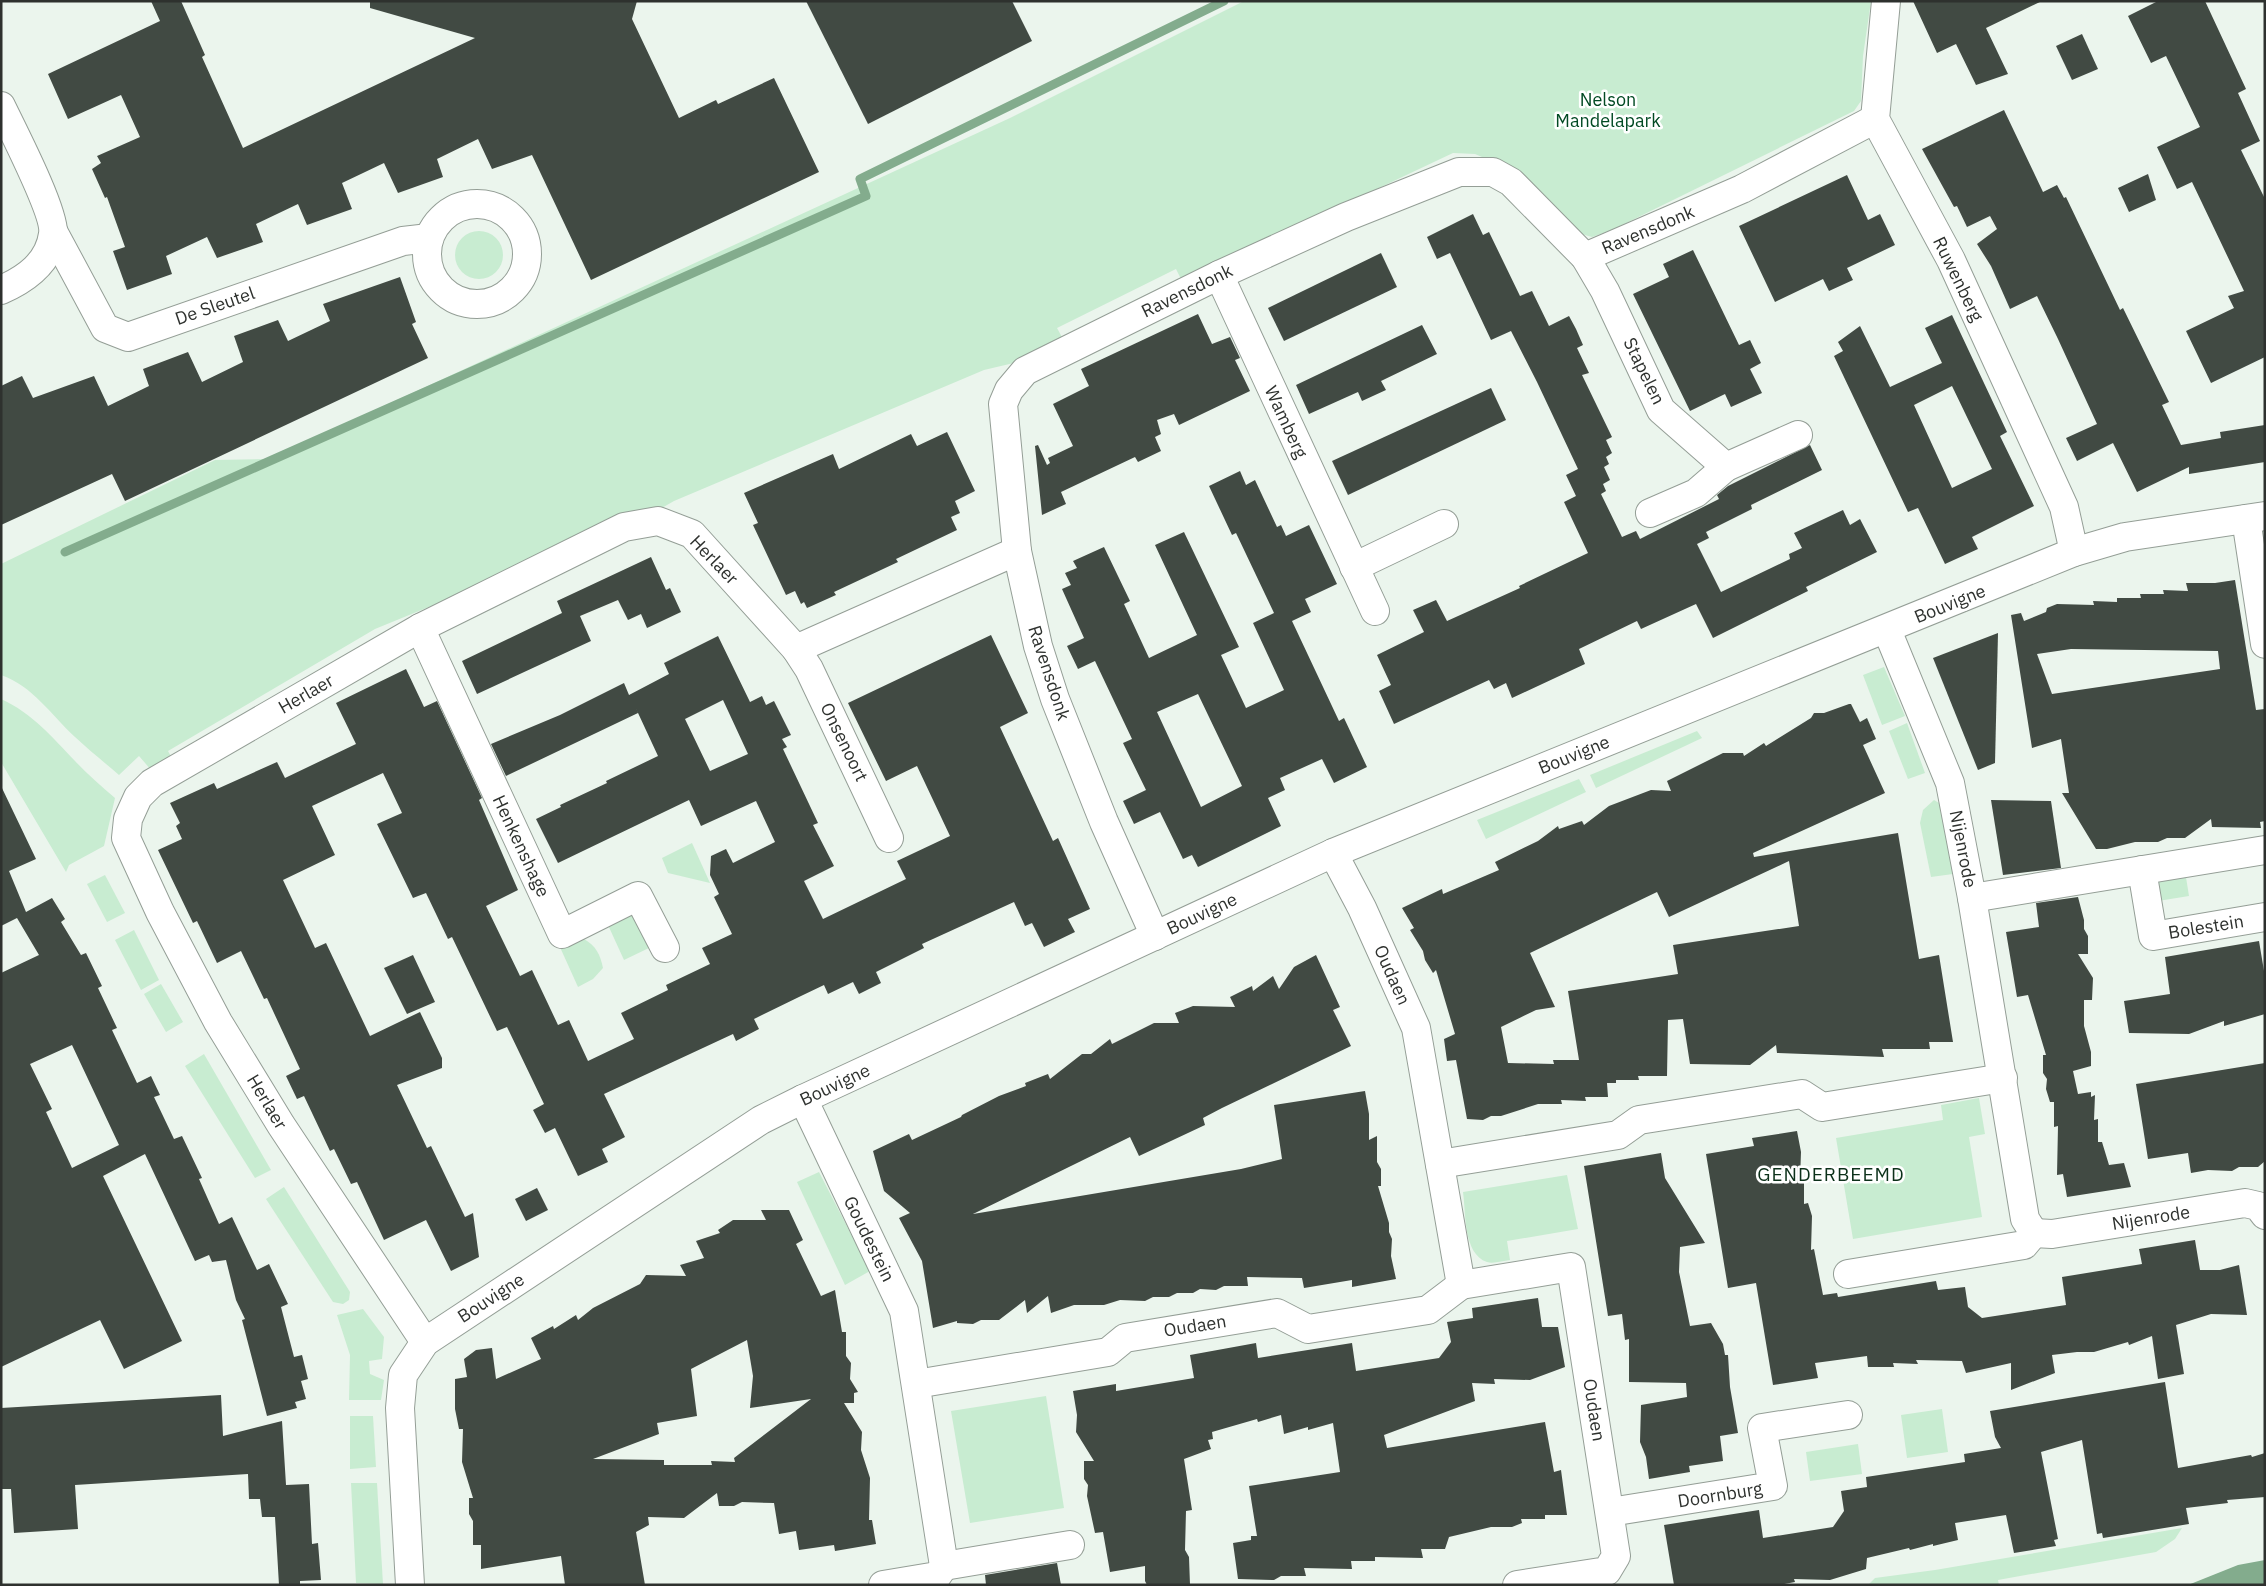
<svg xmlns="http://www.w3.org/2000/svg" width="2266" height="1586" font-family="'IBM Plex Sans',sans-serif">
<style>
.green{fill:#c8ecd1}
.water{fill:#83ac8d}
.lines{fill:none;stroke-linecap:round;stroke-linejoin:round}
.stream{stroke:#83ac8d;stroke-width:9}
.building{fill:#414a43;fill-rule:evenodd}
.minor-casing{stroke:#949e96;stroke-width:30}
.tertiary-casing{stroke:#949e96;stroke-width:30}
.minor{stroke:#fff;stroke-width:28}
.tertiary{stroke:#fff;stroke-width:28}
.labels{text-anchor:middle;stroke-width:5;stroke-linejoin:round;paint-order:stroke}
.park-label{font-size:18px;fill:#024a23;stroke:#fff}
.street-label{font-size:18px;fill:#2e312e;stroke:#fff}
.neighbourhood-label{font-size:19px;letter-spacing:1px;fill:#0c311a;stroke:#fff}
</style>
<rect width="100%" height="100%" fill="#ebf5ed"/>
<g class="green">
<path d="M1244 1H1871L1863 56 1861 101 1854 111 1612 230 1592 237 1571 231 1508 168 1475 154 1453 153 1182 281 1176 269 1057 328 1063 339 1018 362 984 370 674 501 639 521 375 629 168 751 173 760 152 771 139 756 119 775C105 763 89 750 75 737 51 715 33 686 1 675V564L215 460 269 459 1010 118Z"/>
<circle cx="479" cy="255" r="24"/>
<polygon points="1884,667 1905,716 1882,725 1863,675"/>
<path d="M1 699C32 713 52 737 75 761 87 774 101 786 115 798L104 846 69 865 66 872 1 762Z"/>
<polygon points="1907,723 1925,773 1908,779 1889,731"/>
<polygon points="1697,731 1702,738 1596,788 1590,775"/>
<polygon points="1579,779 1586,792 1486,839 1477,820"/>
<polygon points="1934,800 1939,803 1941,809 1953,874 1931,877 1920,823 1923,810"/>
<polygon points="692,843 710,883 668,873 662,858"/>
<polygon points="2185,871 2189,896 2158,901 2154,877"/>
<polygon points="105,875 125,913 107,922 87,884"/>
<polygon points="634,912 651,947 624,960 608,925"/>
<polygon points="134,930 159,980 141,990 115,940"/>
<path d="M584 939C596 946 600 954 603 968L593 979 578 987 559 945Z"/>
<polygon points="161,984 183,1022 166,1032 144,994"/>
<polygon points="204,1054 271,1170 255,1178 185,1066"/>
<polygon points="1979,1098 1985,1134 1969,1137 1982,1217 1853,1239 1836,1138 1943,1120 1941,1105"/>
<polygon points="819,1172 870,1271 845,1285 797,1182"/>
<path d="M1567 1175 1578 1229 1507 1241 1510 1260C1503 1261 1493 1264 1487 1262 1463 1254 1466 1213 1463 1192Z"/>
<polygon points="284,1187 350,1292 349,1300 343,1304 333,1302 266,1199"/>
<polygon points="363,1309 384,1337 382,1359 369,1361 370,1374 384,1380 381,1400 349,1400 350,1355 337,1315"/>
<polygon points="1046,1396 1064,1508 970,1523 951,1411"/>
<polygon points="1942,1409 1948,1452 1907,1458 1901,1415"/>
<polygon points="350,1416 373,1416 376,1467 350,1469"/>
<polygon points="1858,1444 1862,1474 1810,1481 1806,1452"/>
<polygon points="351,1483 377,1483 383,1584 356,1583"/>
<polygon points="2182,1528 2175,1539 2156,1552 1998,1580 1999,1585 1868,1585 1875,1578 1935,1570"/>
</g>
<polygon class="water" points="2265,1560 2265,1585 2188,1585 2238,1565"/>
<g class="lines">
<polyline class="stream" points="65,552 866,196 860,179 1224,1"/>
</g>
<g class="building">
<polygon points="151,1 181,1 205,55 202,57 243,148 475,38 370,8 370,1 637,1 632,19 679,118 716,100 718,104 774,78 819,172 591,280 532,155 492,169 478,139 437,159 443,177 398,193 384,163 342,183 352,209 307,225 298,204 256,224 263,242 217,258 207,237 166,256 172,274 127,290 113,251 125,247 107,197 105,198 92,169 101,163 97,156 140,137 121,95 68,119 48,74 160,21"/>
<polygon points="806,1 1012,1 1032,41 868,124"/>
<polygon points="1913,1 2042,1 1986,28 2008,74 1976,85 1956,44 1937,53"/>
<polygon points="2158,1 2205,1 2246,89 2238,93 2260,141 2241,150 2265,199 2265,357 2211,383 2186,331 2234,308 2228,296 2244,291 2192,182 2177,189 2157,147 2200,127 2166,56 2151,63 2128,16"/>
<polygon points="2082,34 2098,69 2072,80 2056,46"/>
<polygon points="2004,110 2043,192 2057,185 2064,198 2066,197 2120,310 2123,308 2169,402 2162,405 2181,445 2221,438 2220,432 2265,425 2265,462 2189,474 2189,467 2137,492 2113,443 2077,461 2066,438 2097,424 2058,339 2037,296 2010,309 1991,266 1977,244 1997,229 1990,216 1967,227 1957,206 1954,207 1922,149"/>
<polygon points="2148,174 2156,200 2129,212 2118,188"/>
<polygon points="1847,175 1868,220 1880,214 1895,245 1847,268 1853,280 1829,291 1823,279 1775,302 1739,226"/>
<polygon points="1473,214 1483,235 1489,232 1520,296 1532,291 1549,326 1569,316 1576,329 1583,345 1577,348 1589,373 1582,375 1612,437 1606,440 1612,453 1606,457 1609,464 1604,467 1610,480 1603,484 1606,491 1601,494 1622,537 1636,531 1640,539 1719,499 1717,495 1728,486 1810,445 1822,470 1751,505 1752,509 1706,532 1709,538 1697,544 1721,592 1790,559 1789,554 1802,548 1794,533 1843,510 1850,525 1860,519 1877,552 1806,587 1808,591 1713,638 1696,604 1641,629 1637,621 1579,649 1585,664 1512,698 1506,683 1494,689 1489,680 1394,724 1379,691 1391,685 1377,655 1424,632 1413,610 1436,600 1447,621 1520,588 1519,586 1588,553 1564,502 1576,496 1566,475 1578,469 1537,382 1511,331 1491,340 1450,253 1437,259 1427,237"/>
<polygon points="1693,250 1739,345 1750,340 1761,363 1750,369 1762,393 1731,407 1725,394 1690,411 1633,294 1669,277 1663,264"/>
<polygon points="1381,253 1397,287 1284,341 1268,308"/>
<polygon points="400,277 416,322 412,324 428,358 125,501 112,474 1,525 1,386 22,376 33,398 94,376 108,406 149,386 143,369 188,352 202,382 243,362 234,336 278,320 288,341 330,321 323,304"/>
<polygon points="1198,314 1212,344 1230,337 1240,358 1235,360 1250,391 1179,425 1174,414 1157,420 1161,434 1155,437 1161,451 1138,462 1135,457 1061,492 1066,504 1042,515 1035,446 1038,445 1047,465 1050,463 1048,458 1073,446 1053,404 1089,386 1081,369"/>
<path d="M1952 315 2007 432 2000 436 2034 506 1972 537 1978 549 1945 564 1918 508 1908 512 1834 356 1843 351 1838 342 1860 326 1890 387 1942 363 1925 328ZM1952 386 1992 469 1952 488 1914 405Z"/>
<polygon points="1422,325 1437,354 1381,381 1386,390 1362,401 1358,392 1309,414 1296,385"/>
<polygon points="1491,388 1506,420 1348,495 1332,461"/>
<polygon points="947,432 975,491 955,501 960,513 951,517 957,530 896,559 898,562 834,592 836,595 807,608 804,602 801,604 795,591 786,595 753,525 758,523 744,493 833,454 839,469 911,434 917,446"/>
<path d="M1240 471 1246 485 1255 480 1277 527 1281 525 1286 536 1309 525 1337 584 1305 599 1311 612 1292 621 1339 721 1344 718 1367 767 1334 783 1322 759 1280 778 1285 790 1268 798 1281 826 1198 867 1192 855 1183 859 1160 812 1134 824 1123 801 1146 790 1123 743 1132 739 1095 661 1078 669 1067 646 1084 638 1062 589 1071 585 1065 573 1077 568 1073 561 1104 547 1130 601 1124 604 1149 658 1197 635 1155 545 1184 532 1239 647 1221 655 1246 708 1284 690 1253 623 1274 613 1236 533 1232 535 1209 486ZM1198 694 1242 786 1201 807 1157 712Z"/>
<polygon points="651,557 666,590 670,588 681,612 647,628 641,614 628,620 618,600 580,616 591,641 477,694 462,661 562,613 557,601"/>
<path d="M2235 580 2256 710 2265 709V821L2260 822 2261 828 2212 827 2211 819 2185 838H2167L2158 842H2135L2107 849H2096L2062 793H2069L2061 739 2032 748 2011 615 2021 613 2024 621 2046 612 2047 608 2057 604 2094 605 2093 601 2117 602V598H2141L2140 594H2164L2163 590 2188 591 2186 583H2215ZM2071 649 2218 651 2220 669 2052 694 2037 654Z"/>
<polygon points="1998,633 1995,763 1978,770 1933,658"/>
<path d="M991 635 1028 713 1000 727 1053 841 1058 838 1090 909 1068 919 1075 932 1044 947 1032 923 1025 926 1014 902 922 944 924 948 876 972 881 983 859 994 853 982 828 994 824 985 801 996 754 1019 759 1029 736 1041 733 1034 604 1094 625 1137 602 1149 608 1162 578 1176 555 1128 545 1133 533 1110 544 1104 507 1027 497 1031 452 937 448 939 426 893 413 898 377 824 402 813 383 773 312 806 335 855 283 880 315 948 326 943 370 1036 420 1012 442 1058V1068L397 1085 427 1148 431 1146 465 1217 473 1213 479 1257 451 1271 426 1220 384 1240 357 1182 351 1184 334 1149 330 1151 304 1096 297 1099 286 1076 300 1069 267 998 264 999 241 951 217 963 197 921 193 923 158 850 182 839 176 826 180 823 170 803 214 783 217 789 277 762 285 778 356 744 336 703 406 669 424 707 437 701 482 798 479 800 518 890 486 906 520 976 532 970 558 1025 569 1020 588 1061 634 1039 621 1013 668 990 666 985 710 964 702 948 732 934 714 897 719 894 710 875 711 856 726 849 733 863 775 842 756 801 701 826 689 800 558 863 536 819 561 807 560 805 607 783 606 781 658 756 632 700 638 713 506 776 491 744 560 715 624 683 629 695 669 674 664 663 718 636 750 702 762 696 766 705 774 701 791 735 782 739 787 747 783 749 818 823 813 825 834 866 804 881 823 919 906 879 897 861 950 836 917 766 886 781 848 703ZM723 700 748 754 710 771 685 719Z"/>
<path d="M1849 704H1851L1860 722 1867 718 1876 739 1863 745 1885 793 1753 853 1754 857 1898 833 1919 959 1939 955 1953 1042H1929L1930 1049H1882L1884 1057 1777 1053 1776 1045 1750 1065 1690 1064 1683 1019 1668 1020 1667 1076H1638L1639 1080H1616V1083H1607L1608 1097H1585L1586 1101 1561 1100 1562 1104H1538L1501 1116H1491L1483 1120 1467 1119 1456 1060 1447 1061 1444 1039 1455 1034 1436 970 1433 973 1425 960 1423 951 1410 930 1414 928 1402 908 1442 889 1443 894 1499 870 1495 862 1538 841 1558 826 1559 829 1582 821 1584 825 1609 806 1651 790 1671 791 1667 781 1723 753H1743L1744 756 1764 743 1766 746 1811 718 1814 713H1824ZM1789 861 1799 926 1673 945 1678 974 1568 991 1579 1060H1553L1554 1064 1508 1063 1501 1027 1536 1010 1555 1007 1530 953 1657 892 1669 917Z"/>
<path d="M1 786 36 859 9 871 26 912 52 898 65 919 61 922 81 955 86 953 102 986 98 988 117 1028 112 1030 137 1083 151 1076 160 1095 154 1097 174 1139 182 1136 202 1178 199 1179 219 1224 232 1217 257 1270 269 1264 288 1304 281 1307 294 1357 302 1355 308 1379 301 1381 306 1399 295 1402 297 1408 267 1416 242 1320 245 1319 236 1300 226 1260 212 1262 209 1255 195 1261 145 1154 103 1176 182 1341 124 1369 100 1320 1 1367V973L39 955 17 918 1 926ZM72 1045 119 1145 72 1168 46 1112 52 1109 30 1064Z"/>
<polygon points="1991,800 2051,801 2061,868 2003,875"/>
<polygon points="2078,897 2084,920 2084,929 2088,936 2088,954 2078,954 2093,978 2092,1000 2084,1000 2084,1026 2091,1052 2091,1066 2073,1071 2078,1094 2091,1092 2091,1097 2095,1095 2094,1120 2098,1119 2098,1142 2102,1142 2109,1165 2124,1163 2131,1187 2067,1197 2063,1174 2057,1175 2058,1126 2054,1127 2054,1102 2050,1102 2046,1089 2047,1079 2043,1073 2043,1055 2046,1055 2028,995 2017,997 2006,932 2039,927 2036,903"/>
<polygon points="2259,941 2265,977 2265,1014 2224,1026 2224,1021 2189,1034 2129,1033 2124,1001 2170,994 2165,957"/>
<polygon points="413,955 435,1002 407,1014 384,968"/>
<polygon points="1316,955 1340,1007 1333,1010 1351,1046 1222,1108 1203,1118 1205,1125 1139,1156 1130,1137 973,1214 1241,1169 1282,1159 1274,1105 1365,1091 1369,1114 1369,1140 1377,1136 1377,1162 1381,1169 1381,1186 1378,1186 1389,1223 1389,1232 1392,1239 1391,1256 1396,1279 1352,1287 1352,1280 1304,1288 1302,1278 1247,1277 1248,1286 1224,1286 1216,1290 1200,1289 1193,1293 1177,1293 1169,1297 1153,1297 1145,1301 1120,1300 1104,1305 1074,1305 1051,1313 1048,1296 1027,1313 1025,1300 999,1320 981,1320 973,1324 957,1323 957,1321 933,1328 922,1261 899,1218 910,1213 884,1191 873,1151 909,1134 912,1140 961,1117 962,1115 999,1096 1026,1086 1025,1083 1048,1074 1050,1079 1082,1054 1091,1054 1110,1039 1112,1044 1154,1023 1179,1023 1175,1013 1193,1006 1235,1007 1230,997 1252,986 1253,991 1273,976 1279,989 1294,967"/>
<polygon points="2265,1063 2265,1161 2258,1167 2239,1167 2232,1171 2208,1170 2191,1173 2188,1153 2148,1159 2136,1084"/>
<polygon points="1797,1131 1801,1152 1800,1180 1804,1179 1804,1204 1808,1203 1812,1216 1811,1250 1814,1249 1823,1295 1837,1293 1838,1297 1936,1281 1938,1290 1965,1287 1968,1307 1982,1318 2066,1305 2062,1277 2142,1264 2139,1249 2195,1240 2200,1270 2220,1270 2239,1265 2247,1315 2211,1314 2176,1325 2184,1374 2158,1379 2152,1336 2129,1345 2128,1342 2094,1352 2077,1352 2052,1355 2055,1373 2011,1390 2011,1363 1966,1373 1962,1361 1916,1360 1918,1364 1893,1363 1894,1367 1868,1367 1867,1356 1815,1363 1818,1378 1773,1385 1756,1283 1728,1288 1706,1154 1754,1146 1752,1138"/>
<polygon points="1661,1153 1665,1178 1705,1243 1680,1247 1679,1272 1690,1326 1711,1323 1723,1344 1725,1355 1728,1355 1730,1387 1738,1433 1720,1436 1723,1461 1689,1466 1690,1472 1649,1479 1646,1457 1640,1442 1641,1405 1687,1397 1686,1383 1629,1382 1629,1339 1625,1340 1622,1314 1608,1316 1584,1166"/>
<polygon points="537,1188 548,1210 526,1221 515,1199"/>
<path d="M761 1210H789L803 1240 796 1244 821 1296 835 1290 842 1332H846V1356L851 1363 850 1379 858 1392 854 1393V1403H844L862 1432 861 1450 870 1478 869 1520H872L876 1544 835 1551 834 1545 799 1550 796 1531 779 1534 774 1503 742 1502 734 1506H719L717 1493 684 1518 648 1517 649 1525 636 1532 645 1585H565L561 1556 481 1569V1545H473V1521L469 1514V1498H473L462 1462 463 1429H459L455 1409V1379L467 1377 464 1359 476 1350 492 1348 496 1379 541 1359 531 1338 553 1326 554 1329 576 1315 578 1320 593 1308 640 1284 646 1275 686 1276 680 1265 704 1258 696 1241 720 1233 718 1230 733 1220H766ZM747 1340 753 1376 750 1408 811 1399 734 1458 735 1462 711 1461 712 1465H664V1460L593 1459 659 1434 657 1423 697 1416 691 1369Z"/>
<polygon points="1538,1298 1542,1327 1558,1327 1565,1367 1530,1380 1494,1379 1495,1384 1472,1383 1475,1401 1384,1435 1387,1448 1545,1422 1554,1472 1561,1470 1567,1515 1545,1515 1545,1519 1521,1519 1522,1523 1512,1527 1491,1527 1449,1537 1445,1549 1421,1549 1423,1558 1375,1557 1375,1561 1351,1561 1352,1569 1304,1568 1306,1576 1281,1576 1274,1580 1238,1579 1233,1543 1251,1540 1251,1536 1257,1536 1249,1486 1340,1472 1333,1423 1308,1430 1308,1427 1284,1434 1281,1415 1258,1422 1257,1419 1212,1432 1213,1439 1208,1440 1211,1449 1184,1459 1192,1510 1186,1511 1185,1550 1189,1557 1190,1585 1147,1585 1145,1581 1145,1566 1110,1572 1103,1532 1095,1533 1087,1496 1088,1485 1084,1479 1084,1461 1094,1461 1076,1432 1077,1415 1073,1391 1116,1384 1116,1391 1194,1378 1190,1355 1256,1343 1258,1358 1352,1343 1356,1371 1439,1358 1451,1342 1447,1322 1473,1318 1472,1308"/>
<polygon points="2165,1382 2178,1468 2251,1455 2252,1457 2265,1453 2265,1497 2227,1500 2228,1503 2186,1508 2189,1524 2103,1538 2102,1533 2097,1534 2082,1440 2041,1452 2058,1539 2054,1540 2056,1546 2014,1553 2006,1515 1955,1523 1958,1540 1933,1546 1933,1544 1910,1550 1909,1548 1867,1558 1866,1569 1830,1580 1794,1579 1795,1582 1779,1585 1674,1585 1664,1525 1759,1510 1763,1538 1833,1527 1844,1511 1841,1491 1867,1487 1866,1477 1965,1462 1964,1454 2001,1448 1995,1437 1990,1411"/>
<polygon points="221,1395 223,1436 282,1421 286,1485 309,1484 312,1544 318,1543 321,1580 300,1581 300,1585 279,1585 275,1517 262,1517 260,1499 249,1499 248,1474 75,1485 78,1529 14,1533 11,1489 1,1489 1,1408"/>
<polygon points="1057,1563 1061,1585 986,1585 985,1575"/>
</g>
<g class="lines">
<defs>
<g id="minor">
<polyline points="1886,1 1875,119 1951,260 2064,507 2074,552"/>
<circle cx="477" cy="254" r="50"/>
<polyline points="54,233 105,328 128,337 403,241 429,238"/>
<polyline points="1585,257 1742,189 1875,119"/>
<polyline points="1219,275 1375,611"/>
<polyline points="1650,513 1696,493 1726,467"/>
<polyline points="2246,519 2265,644"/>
<polyline points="1354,567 1444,524"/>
<polyline points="420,628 562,934 638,896 665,948"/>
<polyline points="1887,630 1950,783 1972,898 2025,1219 2034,1233"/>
<polyline points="796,649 809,669 889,838"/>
<polyline points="1333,853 1362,908 1416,1028 1461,1285 1571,1267 1616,1556 1607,1571 1517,1585"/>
<polyline points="2142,870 2153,936 2265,917"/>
<polyline points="1972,898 2265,850"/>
<polyline points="1155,936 1104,822 1055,699 1038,646 1017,551 1003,404 1009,390 1025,371 1219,275 1346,217 1459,172 1493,172 1511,182 1585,257 1605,291 1661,410 1726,467 1798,435"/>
<polyline points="803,1099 904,1311 944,1566 937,1576 883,1585"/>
<polyline points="1440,1164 1618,1135 1639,1120 1802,1094 1822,1107 2003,1078"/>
<polyline points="2034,1233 2052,1234 2245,1203 2258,1206 2265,1215"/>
<polyline points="1848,1274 2024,1245 2034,1233"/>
<polyline points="425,1342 281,1125 218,1022 160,912 126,838 128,819 138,797 152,783 420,628 624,527 658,521 692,534 796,649 1017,551"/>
<polyline points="916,1384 1108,1352 1125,1338 1277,1313 1308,1329 1428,1310 1461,1285"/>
<polyline points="1610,1512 1773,1486 1762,1428 1848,1415"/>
<polyline points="944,1566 1070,1545"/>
</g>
<g id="tertiary">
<path d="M1 106C12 129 56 214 53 234 49 263 26 279 1 290"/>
<polyline points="410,1585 400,1408 403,1375 425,1342 761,1120 803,1099 1333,853 2074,552 2125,537 2265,516"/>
</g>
</defs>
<use href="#minor" class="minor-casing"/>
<use href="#tertiary" class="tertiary-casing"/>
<use href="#minor" class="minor"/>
<use href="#tertiary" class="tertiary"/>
</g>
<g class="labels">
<g class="park-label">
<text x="1608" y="106">Nelson<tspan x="1608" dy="21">Mandelapark</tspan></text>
</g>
<g class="street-label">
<text transform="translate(1648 230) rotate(-23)" y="6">Ravensdonk</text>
<text transform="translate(1958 279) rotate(64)" y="6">Ruwenberg</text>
<text transform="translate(1187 291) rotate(-26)" y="6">Ravensdonk</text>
<text transform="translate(215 306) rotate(-19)" y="6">De Sleutel</text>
<text transform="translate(1644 371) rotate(64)" y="6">Stapelen</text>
<text transform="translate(1286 422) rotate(65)" y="6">Wamberg</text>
<text transform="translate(714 560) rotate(46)" y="6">Herlaer</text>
<text transform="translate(1950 604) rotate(-22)" y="6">Bouvigne</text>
<text transform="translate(1049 673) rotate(72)" y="6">Ravensdonk</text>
<text transform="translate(306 694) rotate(-30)" y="6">Herlaer</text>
<text transform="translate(844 742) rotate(64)" y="6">Onsenoort</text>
<text transform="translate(1574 755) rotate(-22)" y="6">Bouvigne</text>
<text transform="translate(521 846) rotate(65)" y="6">Henkenshage</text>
<text transform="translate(1963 849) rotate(79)" y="6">Nijenrode</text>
<text transform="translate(1202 914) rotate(-25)" y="6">Bouvigne</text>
<text transform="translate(2206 927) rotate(-9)" y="6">Bolestein</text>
<text transform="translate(1392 975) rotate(66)" y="6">Oudaen</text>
<text transform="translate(835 1085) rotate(-25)" y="6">Bouvigne</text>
<text transform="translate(267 1102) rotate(59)" y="6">Herlaer</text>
<text transform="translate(2151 1218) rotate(-9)" y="6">Nijenrode</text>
<text transform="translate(869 1239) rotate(64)" y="6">Goudestein</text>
<text transform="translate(491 1298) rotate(-33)" y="6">Bouvigne</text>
<text transform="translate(1195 1326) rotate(-9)" y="6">Oudaen</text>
<text transform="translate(1594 1410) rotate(81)" y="6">Oudaen</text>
<text transform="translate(1720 1495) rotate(-9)" y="6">Doornburg</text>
</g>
<g class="neighbourhood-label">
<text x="1831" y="1181">GENDERBEEMD</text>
</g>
</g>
<rect width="2266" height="1586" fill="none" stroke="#2e312e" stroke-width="5"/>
</svg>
